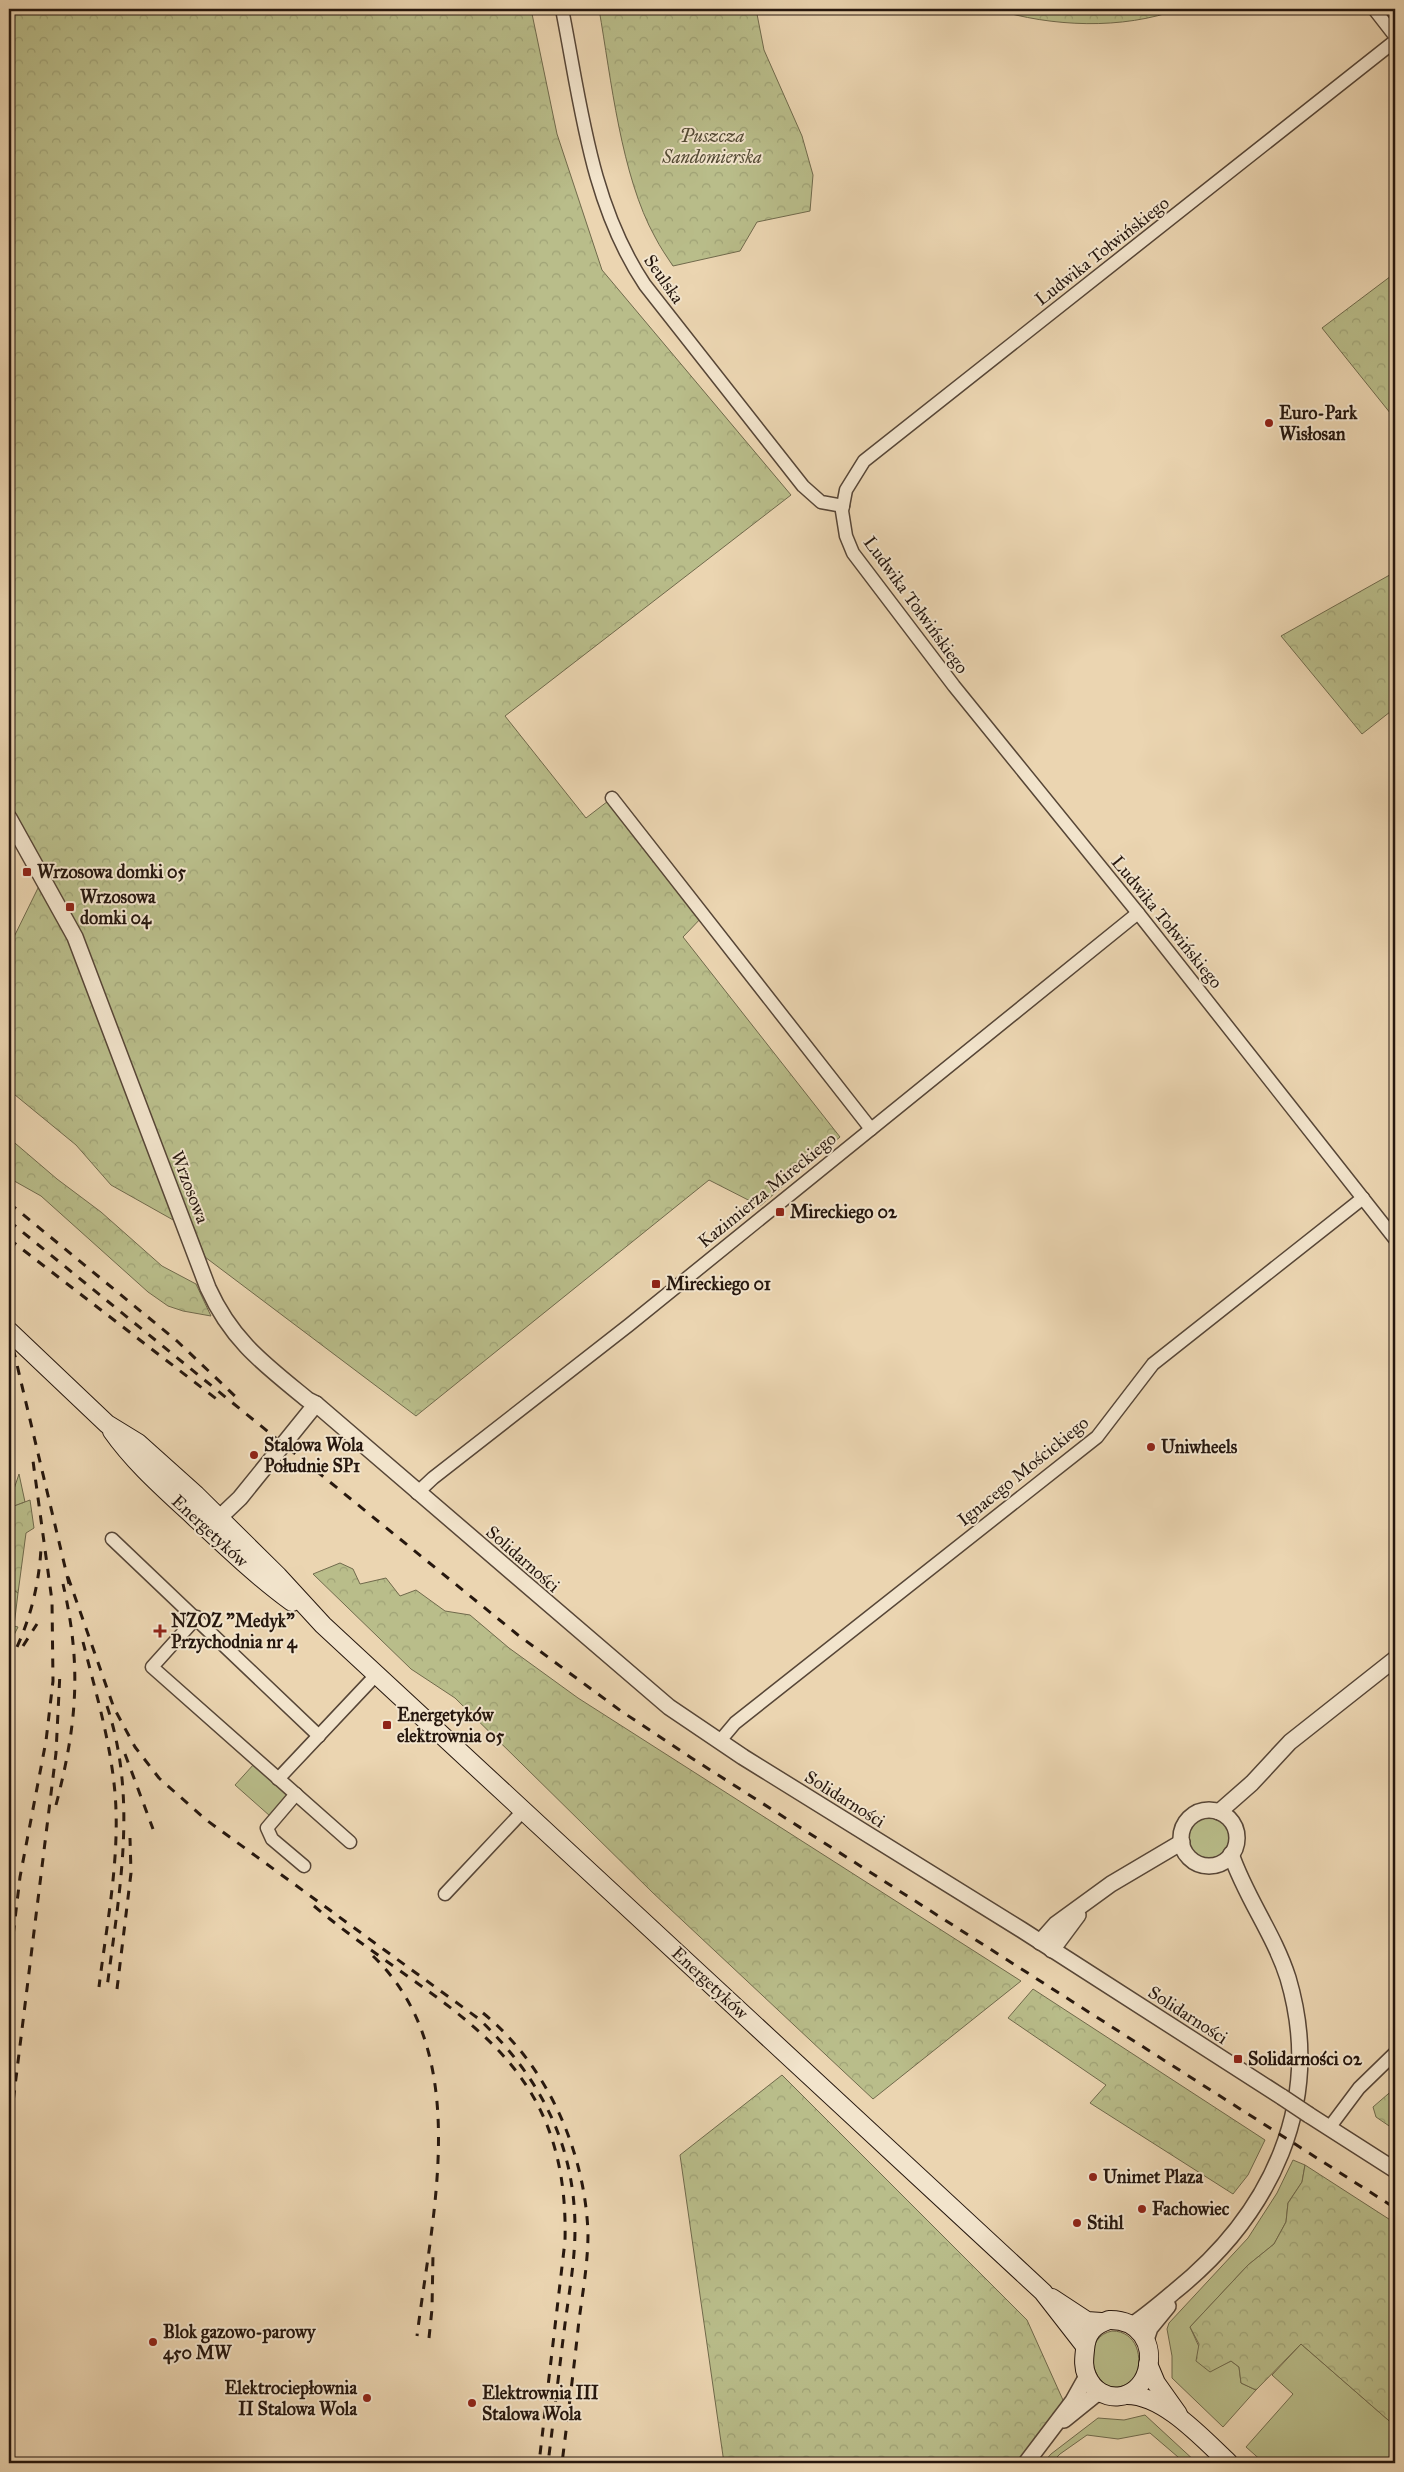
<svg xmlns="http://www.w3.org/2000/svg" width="1404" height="2472" font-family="'IM FELL Great Primer',serif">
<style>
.grass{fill:#b9bd8a;stroke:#706a4c}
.forest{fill:url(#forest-crowns);stroke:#706a4c}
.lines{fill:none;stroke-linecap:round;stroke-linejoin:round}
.minor-casing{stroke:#574637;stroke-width:15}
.tertiary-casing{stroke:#574637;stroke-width:18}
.secondary-casing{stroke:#26170e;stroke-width:20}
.minor{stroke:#f2e4cc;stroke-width:12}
.tertiary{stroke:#f2e4cc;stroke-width:15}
.secondary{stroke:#f2e4cc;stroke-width:18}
.rail{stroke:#26170e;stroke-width:3;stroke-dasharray:9 9;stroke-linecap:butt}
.tertiary-bridge-casing{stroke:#574637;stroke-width:18;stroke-linecap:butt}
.tertiary-bridge{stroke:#f2e4cc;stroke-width:15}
.poi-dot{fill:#8f2418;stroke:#f2e4cc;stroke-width:2}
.labels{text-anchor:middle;stroke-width:4;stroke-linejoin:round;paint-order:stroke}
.park-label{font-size:18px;font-style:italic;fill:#524933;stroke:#f2e4cc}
.street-label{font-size:18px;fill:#26170e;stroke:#f2e4cc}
.poi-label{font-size:18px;font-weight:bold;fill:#26170e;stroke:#f2e4cc;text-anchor:start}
</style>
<defs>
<pattern id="forest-crowns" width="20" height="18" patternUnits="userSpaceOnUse" patternTransform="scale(1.25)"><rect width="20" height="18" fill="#b9bd8a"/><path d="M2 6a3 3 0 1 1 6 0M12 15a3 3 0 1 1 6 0" fill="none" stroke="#9fa276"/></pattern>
</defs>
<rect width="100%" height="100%" fill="#ebd5b1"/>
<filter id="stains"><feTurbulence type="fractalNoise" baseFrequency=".004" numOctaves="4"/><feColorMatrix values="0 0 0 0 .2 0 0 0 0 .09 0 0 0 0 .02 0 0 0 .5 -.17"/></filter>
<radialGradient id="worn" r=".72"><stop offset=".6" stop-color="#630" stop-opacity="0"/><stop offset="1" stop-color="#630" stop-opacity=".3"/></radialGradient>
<g class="grass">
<polygon points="19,1474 25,1502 9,1508 9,1504"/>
<polygon points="9,1586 18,1593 14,1626 18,1627 12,1639 9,1640"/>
<polygon points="254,1764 288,1797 270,1816 235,1785"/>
<circle cx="1209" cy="1838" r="20"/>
<polygon points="1293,2160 1305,2165 1302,2182 1288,2203 1286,2222 1274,2244 1248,2265 1190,2327 1210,2371 1231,2361 1239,2367 1241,2383 1256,2390 1223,2427 1172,2378 1172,2356 1167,2329 1169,2323 1248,2238 1277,2193"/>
<path d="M1112 2331C1137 2331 1144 2358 1135 2378 1097 2413 1074 2338 1112 2331Z"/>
<polygon points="1301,2344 1395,2426 1395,2463 1264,2463 1246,2447 1293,2394 1272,2375"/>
<polygon points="1145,2415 1197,2463 1185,2463 1150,2433 1118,2439 1087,2435 1060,2454 1051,2463 1043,2463 1051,2454 1098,2418 1124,2420"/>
</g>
<g class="forest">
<polygon points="9,9 531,9 557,134 602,270 791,495 505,716 586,818 612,798 704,915 683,937 840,1137 760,1206 709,1180 416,1416 205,1257 81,935 49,874 25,836 9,798"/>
<path d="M599 9H756L764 50 802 136 813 175 810 211 757 222 740 251 673 266C667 257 660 247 655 237 621 176 611 78 599 9Z"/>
<path d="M993 9H1180C1121 30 1053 27 993 9Z"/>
<polygon points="1395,273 1395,419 1322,328"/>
<polygon points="1395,572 1395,708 1362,734 1281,636"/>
<polygon points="39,886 73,950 175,1221 111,1185 76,1145 9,1090 9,947"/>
<polygon points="9,1138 57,1179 101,1212 162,1266 196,1284 211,1316 183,1311 168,1306 148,1292 41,1196 9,1178"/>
<polygon points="30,1500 34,1528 26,1533 18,1593 9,1586 9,1508"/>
<polygon points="340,1563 353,1569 360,1584 386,1578 400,1596 416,1590 445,1611 470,1615 509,1648 578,1698 1021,1981 873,2099 652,1892 455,1698 411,1669 313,1574"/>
<polygon points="1033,1989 1265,2140 1248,2175 1233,2194 1090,2103 1106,2085 1008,2018"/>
<polygon points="782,2075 1027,2320 1067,2409 1022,2463 724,2463 680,2155"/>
<polygon points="1395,2088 1395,2130 1376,2117 1373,2107"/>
<polygon points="1305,2165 1395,2223 1395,2426 1301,2344 1256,2390 1241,2383 1239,2367 1231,2361 1210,2372 1196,2361 1199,2344 1190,2327 1248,2265 1274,2244 1286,2222 1288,2203 1302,2182"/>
</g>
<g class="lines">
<defs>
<g id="minor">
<path d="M562 9C581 104 590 203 645 285L803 486 821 502 843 506"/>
<polyline points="1374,9 1395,36"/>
<polyline points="1395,41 864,461 846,490 842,511 846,536 853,553 954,686 1138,913 1395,1239"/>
<polyline points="612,798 871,1129"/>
<polyline points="417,1493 433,1478 629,1325 1138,913"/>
<polyline points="112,1539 319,1736"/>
<polyline points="197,1617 152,1667 350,1842"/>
<polyline points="719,1742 735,1723 1097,1437 1153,1364 1363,1198"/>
<polyline points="278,1779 377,1674"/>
<polyline points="296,1794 267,1828 272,1839 304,1866"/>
<polyline points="445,1894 523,1811"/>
<polyline points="1329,2128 1359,2088 1395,2053"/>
</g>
<g id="tertiary">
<path d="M9 818 75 937 208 1288C232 1341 264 1364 308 1400L316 1404 669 1707 743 1757 1022 1930 1282 2097"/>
<polyline points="219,1518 240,1498 316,1404"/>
<circle cx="1209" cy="1838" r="28"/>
<polyline points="1219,1812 1252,1783 1290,1742 1395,1659"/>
<polyline points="1040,1942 1056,1924 1111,1884 1182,1842"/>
<polyline points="1052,1950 1078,1915"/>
<polyline points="1309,2115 1395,2170"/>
<path d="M1132 2325C1147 2315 1161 2303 1174 2292 1271 2214 1325 2103 1288 1978 1274 1934 1246 1898 1231 1854"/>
<polyline points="1146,2340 1150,2328 1168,2306"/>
<polyline points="1064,2420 1095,2395 1103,2393"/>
<polyline points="1026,2463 1073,2401 1087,2376"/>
</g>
<g id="secondary">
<polyline points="9,1331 107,1424 138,1443 196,1495 278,1576 323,1625 1043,2292 1085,2346"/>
<path d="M112 1431C133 1461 161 1486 188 1511 222 1543 255 1575 292 1602"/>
<polyline points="1052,2298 1087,2321 1101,2322"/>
<path d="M1109 2320C1139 2319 1155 2344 1147 2371 1138 2402 1100 2406 1087 2376 1083 2367 1084 2359 1085 2350 1086 2333 1094 2325 1109 2320Z"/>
<polyline points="1148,2364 1156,2383 1178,2414"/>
<path d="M1127 2395C1164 2395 1203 2439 1229 2463"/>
</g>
</defs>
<use href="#minor" class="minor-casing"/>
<use href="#tertiary" class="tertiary-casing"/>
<use href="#secondary" class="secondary-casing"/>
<use href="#minor" class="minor"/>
<use href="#tertiary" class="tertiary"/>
<use href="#secondary" class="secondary"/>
<g class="rail">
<polyline points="9,1203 177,1341 236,1397"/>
<polyline points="9,1221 518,1635 621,1711 690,1757 1395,2208"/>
<polyline points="9,1239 219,1401"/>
<polyline points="9,1331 69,1584"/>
<path d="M68 1577 114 1708 135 1747 159 1778 205 1819 479 2019C540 2077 575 2144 575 2229 575 2261 569 2293 565 2324 559 2370 554 2417 548 2463"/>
<path d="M83 1642C97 1697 114 1753 116 1810 118 1869 106 1929 99 1987"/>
<polyline points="23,1646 37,1624"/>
<path d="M9 1663C28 1628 39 1588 41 1548"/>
<path d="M107 1706C138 1800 119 1892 107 1988"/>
<polyline points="125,1754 153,1829"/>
<path d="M56 1805C77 1724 82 1666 63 1584"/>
<path d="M314 1906C440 2012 570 2047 565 2241L539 2463"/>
<path d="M373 1956C474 2053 432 2214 417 2336"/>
<polyline points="9,1970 20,1877 46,1741 53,1681 52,1601 33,1461"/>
<polyline points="117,1989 131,1873 130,1838"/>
<path d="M483 2013C547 2065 585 2151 588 2233 588 2262 583 2291 579 2320 574 2368 568 2415 562 2463"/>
<polyline points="9,2135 56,1753 60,1672"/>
<polyline points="429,2338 432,2309 433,2254"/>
</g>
<defs>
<polyline id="tertiary-bridge" points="1282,2097 1309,2115"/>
</defs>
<use href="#tertiary-bridge" class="tertiary-bridge-casing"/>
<use href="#tertiary-bridge" class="tertiary-bridge"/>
</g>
<g class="poi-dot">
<circle cx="1269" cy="423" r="5"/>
<rect x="22" y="867" width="10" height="10" rx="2.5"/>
<rect x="65" y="902" width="10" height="10" rx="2.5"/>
<rect x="775" y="1207" width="10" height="10" rx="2.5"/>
<rect x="651" y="1279" width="10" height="10" rx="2.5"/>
<circle cx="1151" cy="1447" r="5"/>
<circle cx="254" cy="1455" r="5"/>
<path d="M157.5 1623.5h5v5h5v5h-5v5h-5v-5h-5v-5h5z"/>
<rect x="382" y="1720" width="10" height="10" rx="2.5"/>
<rect x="1233" y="2054" width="10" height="10" rx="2.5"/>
<circle cx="1093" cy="2177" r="5"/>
<circle cx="1142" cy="2209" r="5"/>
<circle cx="1077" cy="2223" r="5"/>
<circle cx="153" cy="2342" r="5"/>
<circle cx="367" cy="2398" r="5"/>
<circle cx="472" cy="2403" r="5"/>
</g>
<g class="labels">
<g class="park-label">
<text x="712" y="142">Puszcza<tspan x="712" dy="21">Sandomierska</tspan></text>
</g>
<g class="street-label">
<text transform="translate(1102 251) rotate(-38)" y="6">Ludwika Tołwińskiego</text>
<text transform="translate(664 279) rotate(55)" y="6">Seulska</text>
<text transform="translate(916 605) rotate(54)" y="6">Ludwika Tołwińskiego</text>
<text transform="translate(1167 922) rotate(51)" y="6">Ludwika Tołwińskiego</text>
<text transform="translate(190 1187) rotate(69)" y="6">Wrzosowa</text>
<text transform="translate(767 1190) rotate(-39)" y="6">Kazimierza Mireckiego</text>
<text transform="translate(1023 1471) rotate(-39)" y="6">Ignacego Mościckiego</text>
<text transform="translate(210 1531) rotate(43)" y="6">Energetyków</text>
<text transform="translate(523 1559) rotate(41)" y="6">Solidarności</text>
<text transform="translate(845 1799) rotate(32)" y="6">Solidarności</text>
<text transform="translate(710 1983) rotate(43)" y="6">Energetyków</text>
<text transform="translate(1188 2015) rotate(33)" y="6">Solidarności</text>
</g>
<g class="poi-label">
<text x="1279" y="419">Euro-Park<tspan x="1279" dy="21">Wisłosan</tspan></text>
<text x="37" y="878">Wrzosowa domki 05</text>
<text x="80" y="903">Wrzosowa<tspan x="80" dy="21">domki 04</tspan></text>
<text x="790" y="1218">Mireckiego 02</text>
<text x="666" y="1290">Mireckiego 01</text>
<text x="264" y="1451">Stalowa Wola<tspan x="264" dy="21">Południe SP1</tspan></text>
<text x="1161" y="1453">Uniwheels</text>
<text x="171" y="1627">NZOZ "Medyk"<tspan x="171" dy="21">Przychodnia nr 4</tspan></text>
<text x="397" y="1721">Energetyków<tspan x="397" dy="21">elektrownia 05</tspan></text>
<text x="1248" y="2065">Solidarności 02</text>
<text x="1103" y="2183">Unimet Plaza</text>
<text x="1152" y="2215">Fachowiec</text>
<text x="1087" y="2229">Stihl</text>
<text x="163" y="2338">Blok gazowo-parowy<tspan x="163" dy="21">450 MW</tspan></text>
<text x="357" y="2394" text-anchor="end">Elektrociepłownia<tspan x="357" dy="21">II Stalowa Wola</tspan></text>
<text x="482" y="2399">Elektrownia III<tspan x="482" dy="21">Stalowa Wola</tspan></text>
</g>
</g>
<rect width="1404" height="2472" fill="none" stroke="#ebd5b1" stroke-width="30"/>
<rect x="10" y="10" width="1384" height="2452" fill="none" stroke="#26170e" stroke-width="2.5"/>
<rect x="15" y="15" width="1374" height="2442" fill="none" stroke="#26170e"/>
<rect width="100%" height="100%" filter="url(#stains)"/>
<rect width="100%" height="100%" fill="url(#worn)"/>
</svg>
